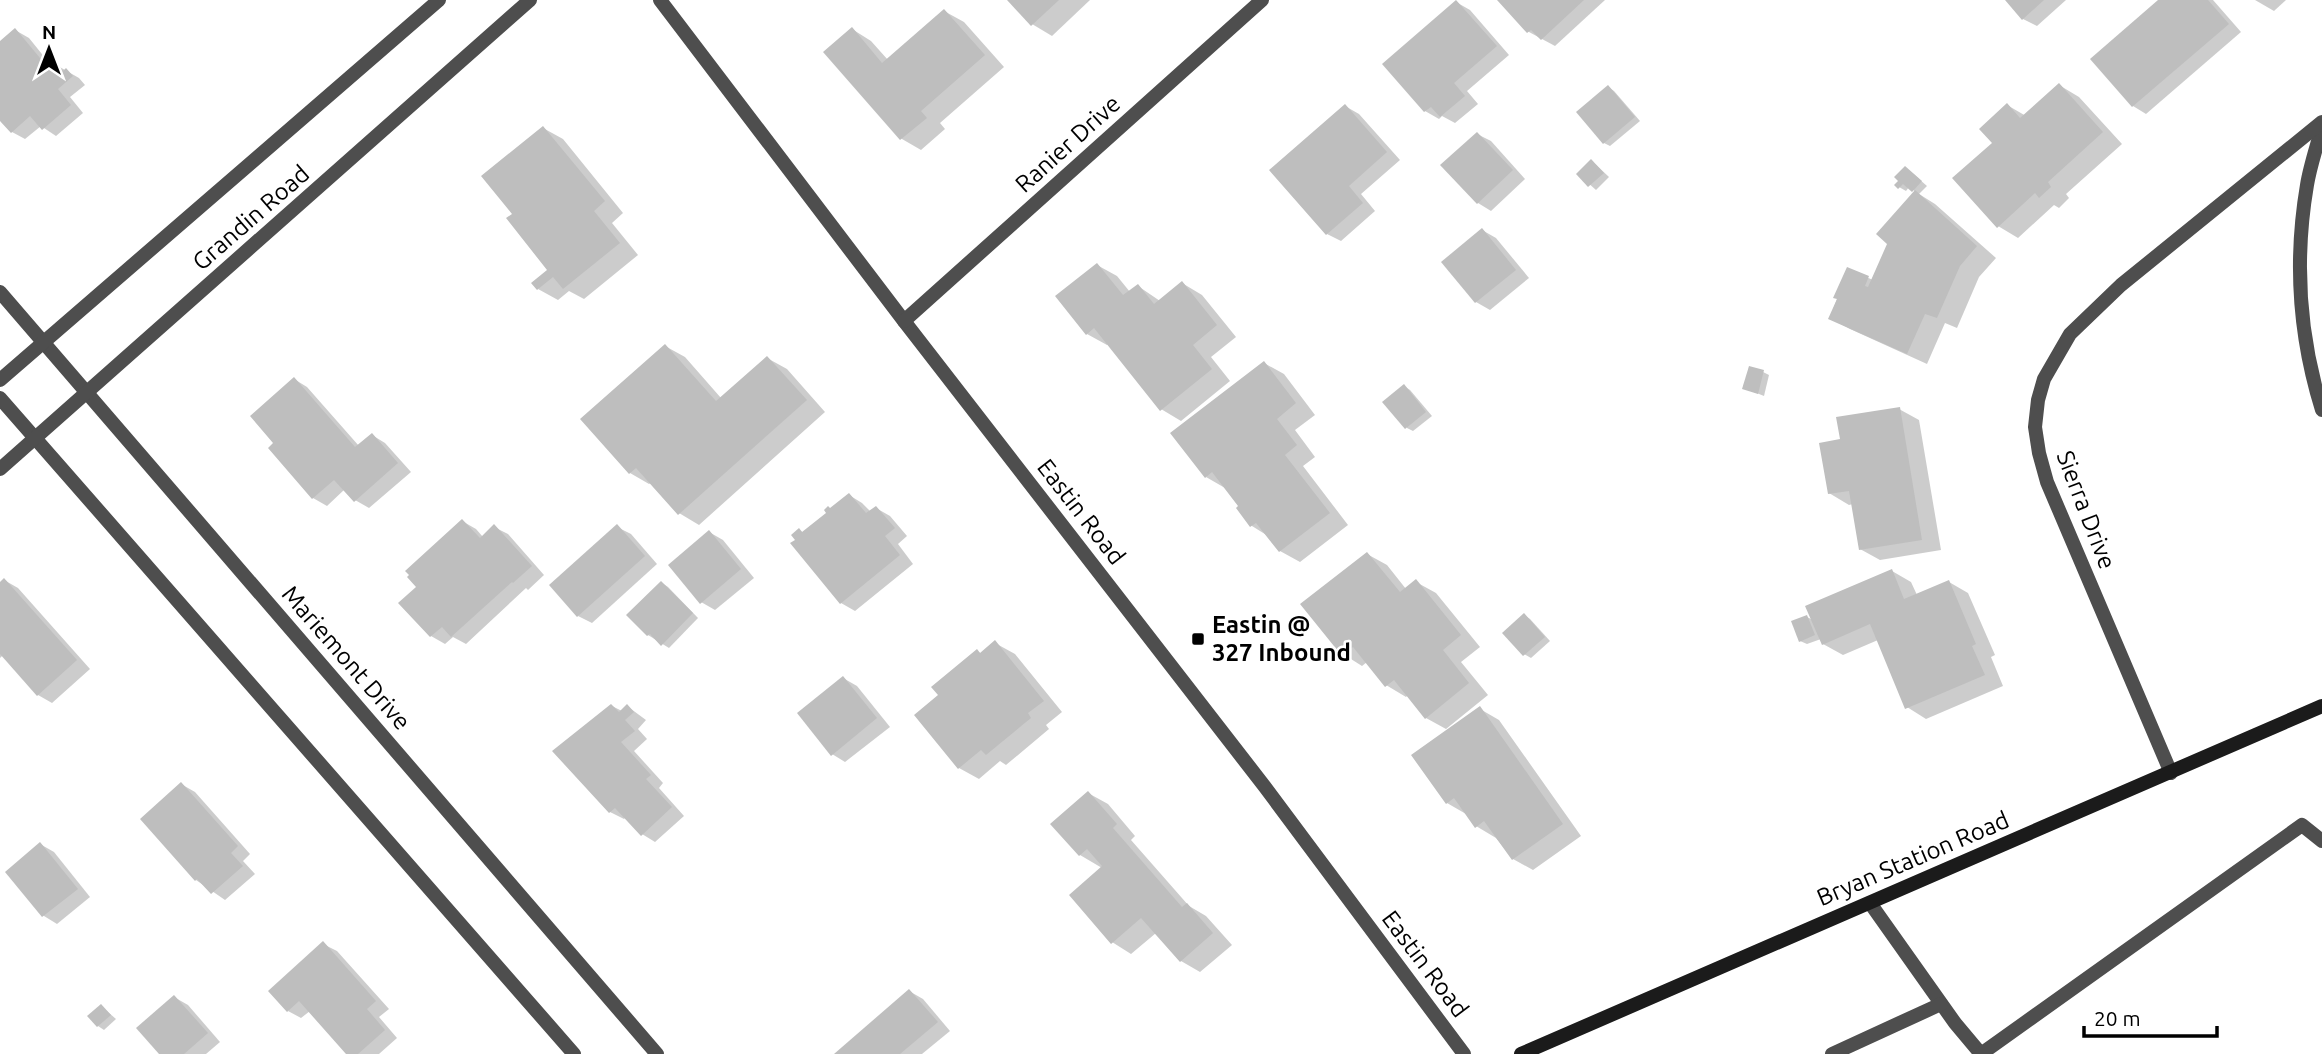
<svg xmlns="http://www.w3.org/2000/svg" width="2322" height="1054" font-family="Ubuntu,sans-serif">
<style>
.shadow{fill:#0003}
.building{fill:#bebebe}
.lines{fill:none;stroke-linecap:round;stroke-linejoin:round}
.lane{stroke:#4e4e4e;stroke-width:14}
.street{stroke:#4e4e4e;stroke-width:14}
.secondary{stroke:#1b1b1b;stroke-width:14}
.poi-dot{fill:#000;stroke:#fff;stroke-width:2.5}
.labels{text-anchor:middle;stroke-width:5;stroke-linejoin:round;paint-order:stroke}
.street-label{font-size:24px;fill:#000;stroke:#fff}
.poi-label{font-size:24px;font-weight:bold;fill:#000;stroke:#fff;text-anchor:start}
</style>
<rect width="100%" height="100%" fill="#fff"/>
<g class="shadow">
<polygon points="1010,0 1090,0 1052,36 1032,24"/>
<polygon points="1499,0 1605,0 1555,46 1529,32"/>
<polygon points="2007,0 2066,0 2037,26 2023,19"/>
<polygon points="2160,0 2213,0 2241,32 2146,114 2133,106"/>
<polygon points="2255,0 2286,0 2274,11"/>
<polygon points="1456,2 1470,10 1509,55 1467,91 1478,104 1455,123 1442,116 1439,119 1425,111"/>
<polygon points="944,11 964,22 1004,67 940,123 945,129 921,150 902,139 826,52 852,29 871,41 888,60"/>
<polygon points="15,30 29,38 54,69 58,66 79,78 85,85 70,97 83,113 56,136 41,126 25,139 12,132 0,118 0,43"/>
<polygon points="2059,85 2079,97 2122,144 2066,194 2069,198 2059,208 2054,205 2018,238 1998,226 2007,105 2026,116"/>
<polygon points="1608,87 1614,91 1640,121 1610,146 1604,143"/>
<polygon points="1345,106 1359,114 1400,160 1361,194 1375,211 1341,241 1327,234"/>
<polygon points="543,128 563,139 623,213 612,223 638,255 584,299 569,291 558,300 538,289 550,270"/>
<polygon points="1477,134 1491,141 1525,179 1491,211 1478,203"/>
<polygon points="1592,161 1609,177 1596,190 1578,174"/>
<polygon points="1911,172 1927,186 1919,194 1935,204 1996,258 1979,277 1957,328 1945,323 1927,364 1850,329 1830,318 1848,269 1873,280 1916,192 1909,187 1906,191 1899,187"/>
<polygon points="1482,230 1496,238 1529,278 1490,310 1476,302 1443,262"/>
<polygon points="1097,265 1117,276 1130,292 1138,286 1160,301 1182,283 1202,295 1236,337 1211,357 1230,381 1181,421 1161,409 1109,343 1107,345 1087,334"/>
<polygon points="665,346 685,357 721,398 767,358 787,369 825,412 699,525 679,513 652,482 649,484 630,473"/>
<polygon points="1264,363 1284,374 1315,415 1295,430 1315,457 1303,466 1348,525 1300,562 1280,551 1268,536 1252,526 1238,508 1241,506 1225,488 1206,477"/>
<polygon points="1763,372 1769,375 1764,396 1744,388"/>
<polygon points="294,379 307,387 359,446 372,435 385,443 411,472 369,508 355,500 345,489 327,506 313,498 270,448 276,443"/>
<polygon points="1404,386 1410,390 1432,416 1413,431 1407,428"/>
<polygon points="1899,409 1919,420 1941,550 1880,560 1860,549 1853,504 1849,505 1829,493 1842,441"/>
<polygon points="849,495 862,503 871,512 876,508 890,516 907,536 898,544 913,564 855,611 841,603 793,544 797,540 799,530 804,533"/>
<polygon points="462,521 476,529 483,537 494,527 508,534 544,575 528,590 526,588 466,644 453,637 445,644 431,636 401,603 418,587"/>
<polygon points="617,527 631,534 657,564 592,623 578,616"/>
<polygon points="709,532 723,540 754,578 715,610 701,602"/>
<polygon points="1367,554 1387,565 1406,589 1416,582 1436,593 1480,647 1461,662 1488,695 1446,729 1426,718 1408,695 1406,697 1386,685 1367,662 1362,666 1343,654"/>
<polygon points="1892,571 1911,582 1917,595 1949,582 1968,593 1995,655 1991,657 2003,686 1926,719 1907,707 1878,640 1843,655 1823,644 1821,639 1807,644 1800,641 1807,617 1813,620"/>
<polygon points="4,580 18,588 90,669 52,703 38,695 3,655 0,658 0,584"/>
<polygon points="662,583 668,587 698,618 669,648 648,635"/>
<polygon points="1524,615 1530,619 1550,641 1531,658 1524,654"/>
<polygon points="995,643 1015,654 1062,712 1046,725 1049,729 1006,765 1000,761 979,779 959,768 941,696 977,651 982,654"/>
<polygon points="843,678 857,686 890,727 845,762 832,754"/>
<polygon points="612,706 622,711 627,706 646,720 638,729 647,739 634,751 663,783 659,788 684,816 655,842 642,834 626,817 624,819 610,812"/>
<polygon points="1480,709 1499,720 1581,836 1533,870 1513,859 1496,838 1476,826 1466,814 1447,803"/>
<polygon points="181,784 195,792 250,854 243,861 255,874 225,900 196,880 142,819"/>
<polygon points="1088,793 1108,804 1135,836 1131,840 1189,906 1206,916 1232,945 1200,972 1181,961 1156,933 1131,954 1112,942 1102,868 1080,855"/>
<polygon points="40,844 54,852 90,897 57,924 44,916 7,872"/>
<polygon points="323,944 337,951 389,1009 379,1017 397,1038 379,1054 349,1054 310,1011 301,1018 288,1011"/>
<polygon points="909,991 923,999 950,1031 922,1054 837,1054"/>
<polygon points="174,997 188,1005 220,1042 206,1054 162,1054"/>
<polygon points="101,1006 116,1019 104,1030 98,1026"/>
</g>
<g class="building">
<polygon points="1007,0 1059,0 1031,26"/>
<polygon points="1456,0 1497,46 1454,83 1465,96 1440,117 1431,107 1424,112 1382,64"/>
<polygon points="1497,0 1584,0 1541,40 1531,30 1527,33"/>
<polygon points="2005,0 2044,0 2022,20"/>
<polygon points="2158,0 2208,0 2229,24 2132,107 2090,59"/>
<polygon points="944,9 985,55 921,111 927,118 900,140 823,52 852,27 882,63"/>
<polygon points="15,28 50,70 58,64 63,71 66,68 73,76 58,89 71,105 42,130 30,116 11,133 0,121 0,41"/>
<polygon points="2059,83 2103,132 2048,182 2051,187 2039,198 2035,193 1997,228 1952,178 1992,143 1979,129 2007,103 2020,118"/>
<polygon points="1608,85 1635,117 1603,144 1576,112"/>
<polygon points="1345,104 1387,152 1349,186 1363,203 1326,235 1269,170"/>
<polygon points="543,126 605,201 594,211 620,243 563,289 553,277 537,290 531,283 547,270 506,218 512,214 481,176"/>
<polygon points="1477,132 1513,170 1477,204 1440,165"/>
<polygon points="1591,159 1604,173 1588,187 1576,174"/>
<polygon points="1905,166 1922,181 1912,192 1903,184 1898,189 1894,185 1898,181 1894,177"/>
<polygon points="1915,190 1977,246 1960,266 1937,318 1925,314 1907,354 1828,319 1837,299 1833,298 1847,267 1869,276 1865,286 1868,287 1887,244 1876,234"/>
<polygon points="1482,228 1516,270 1475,303 1441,262"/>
<polygon points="1097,263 1123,295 1138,284 1154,304 1182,281 1217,325 1193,345 1212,369 1160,411 1094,328 1086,335 1055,296"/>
<polygon points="665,344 716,401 767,356 807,400 678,515 636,468 629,474 580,419"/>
<polygon points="1264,361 1296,403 1277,419 1297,445 1285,455 1330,513 1279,552 1256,523 1250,527 1236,508 1238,506 1212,472 1205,478 1170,433"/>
<polygon points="1749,366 1764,370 1758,394 1742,389"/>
<polygon points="294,377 355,447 372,433 398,463 354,502 334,480 312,499 268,448 273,443 250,416"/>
<polygon points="1404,384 1426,412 1405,429 1382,402"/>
<polygon points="1900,407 1922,540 1859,550 1849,491 1828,494 1819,443 1840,439 1836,417"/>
<polygon points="849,493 866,513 876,506 895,528 885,536 900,555 840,604 790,543 795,540 791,535 799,528 802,532 826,513 824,510 828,506 830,508"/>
<polygon points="462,519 480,538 494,524 532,566 513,583 512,582 451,637 442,627 430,637 398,603 416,587 407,577 409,575 405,571"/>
<polygon points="617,524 645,556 577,617 549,585"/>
<polygon points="709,530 741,569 700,604 668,565"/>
<polygon points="1367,552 1400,592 1416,579 1461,635 1443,650 1469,683 1425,719 1394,680 1385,687 1353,647 1342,656 1300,604"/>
<polygon points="1892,569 1904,599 1949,580 1976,644 1972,646 1985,675 1905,709 1870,624 1822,645 1805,606"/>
<polygon points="4,578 77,660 37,696 0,654 0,582"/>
<polygon points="661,581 693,613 661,646 650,634 647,636 626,615"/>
<polygon points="1524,613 1545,637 1523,656 1502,633"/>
<polygon points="1807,615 1815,635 1799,642 1791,621"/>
<polygon points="995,640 1044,701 1028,713 1031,718 986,755 981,750 958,769 914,715 938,695 931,687 977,649 980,653"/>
<polygon points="843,676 877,718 831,756 797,713"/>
<polygon points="611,704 619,712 627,704 634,712 625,720 635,731 621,742 651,775 646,779 672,807 641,836 615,808 609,813 552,751"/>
<polygon points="1480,706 1563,824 1512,860 1484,821 1475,828 1454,798 1446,804 1411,755"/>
<polygon points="181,782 238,846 231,853 243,866 211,894 197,879 195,881 140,819"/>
<polygon points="1088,791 1117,824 1113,828 1182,907 1187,903 1213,933 1180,962 1141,918 1111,944 1069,895 1102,866 1087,849 1079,856 1050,824"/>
<polygon points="40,842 78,889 42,917 5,872"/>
<polygon points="323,941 376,1001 367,1009 385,1030 358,1054 346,1054 299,1001 287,1012 268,991"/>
<polygon points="909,989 938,1022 900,1054 834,1054"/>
<polygon points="174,995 208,1033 184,1054 159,1054 136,1028"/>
<polygon points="101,1004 111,1015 97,1027 87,1016"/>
</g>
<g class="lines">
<g class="lane">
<polyline points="1870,903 1955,1023 1981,1054"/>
<polyline points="1832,1054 1941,1004"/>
<polyline points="1981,1054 2302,825 2322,841"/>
</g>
<g class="street">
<polyline points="660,0 904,321 1265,787 1464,1054"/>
<path d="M2322 127C2317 146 2310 166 2307 185 2294 261 2299 336 2322 410"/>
<polyline points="0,292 657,1054"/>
<polyline points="904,321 1262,0"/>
<polyline points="0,380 439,0"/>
<polyline points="0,398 574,1054"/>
<polyline points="0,469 530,0"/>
<polyline points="2171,773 2047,482 2039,453 2035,427 2038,400 2044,379 2070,334 2121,285 2322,122"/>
</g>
<polyline class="secondary" points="1521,1054 2322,706"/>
</g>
<rect class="poi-dot" x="1191" y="632" width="14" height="14" rx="3.5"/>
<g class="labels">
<g class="street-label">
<text transform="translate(1068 144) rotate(-42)" y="8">Ranier Drive</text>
<text transform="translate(251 218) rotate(-41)" y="8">Grandin Road</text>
<text transform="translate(2086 510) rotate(69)" y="8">Sierra Drive</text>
<text transform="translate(1081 512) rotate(52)" y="8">Eastin Road</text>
<text transform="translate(346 658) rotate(49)" y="8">Mariemont Drive</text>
<text transform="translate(1913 859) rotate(-23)" y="8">Bryan Station Road</text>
<text transform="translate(1425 964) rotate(53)" y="8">Eastin Road</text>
</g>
<g class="poi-label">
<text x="1212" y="633">Eastin @<tspan x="1212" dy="28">327 Inbound</tspan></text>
</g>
</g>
<g transform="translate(49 49)" stroke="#ffffff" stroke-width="5" paint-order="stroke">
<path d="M0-5L12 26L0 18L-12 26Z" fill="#000000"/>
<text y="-10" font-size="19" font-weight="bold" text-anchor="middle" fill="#000000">N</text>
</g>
<path d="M2084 1026v10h133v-10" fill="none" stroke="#000000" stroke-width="3.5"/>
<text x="2094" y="1026" font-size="21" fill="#000000" stroke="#ffffff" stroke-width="5" paint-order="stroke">20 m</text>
</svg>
